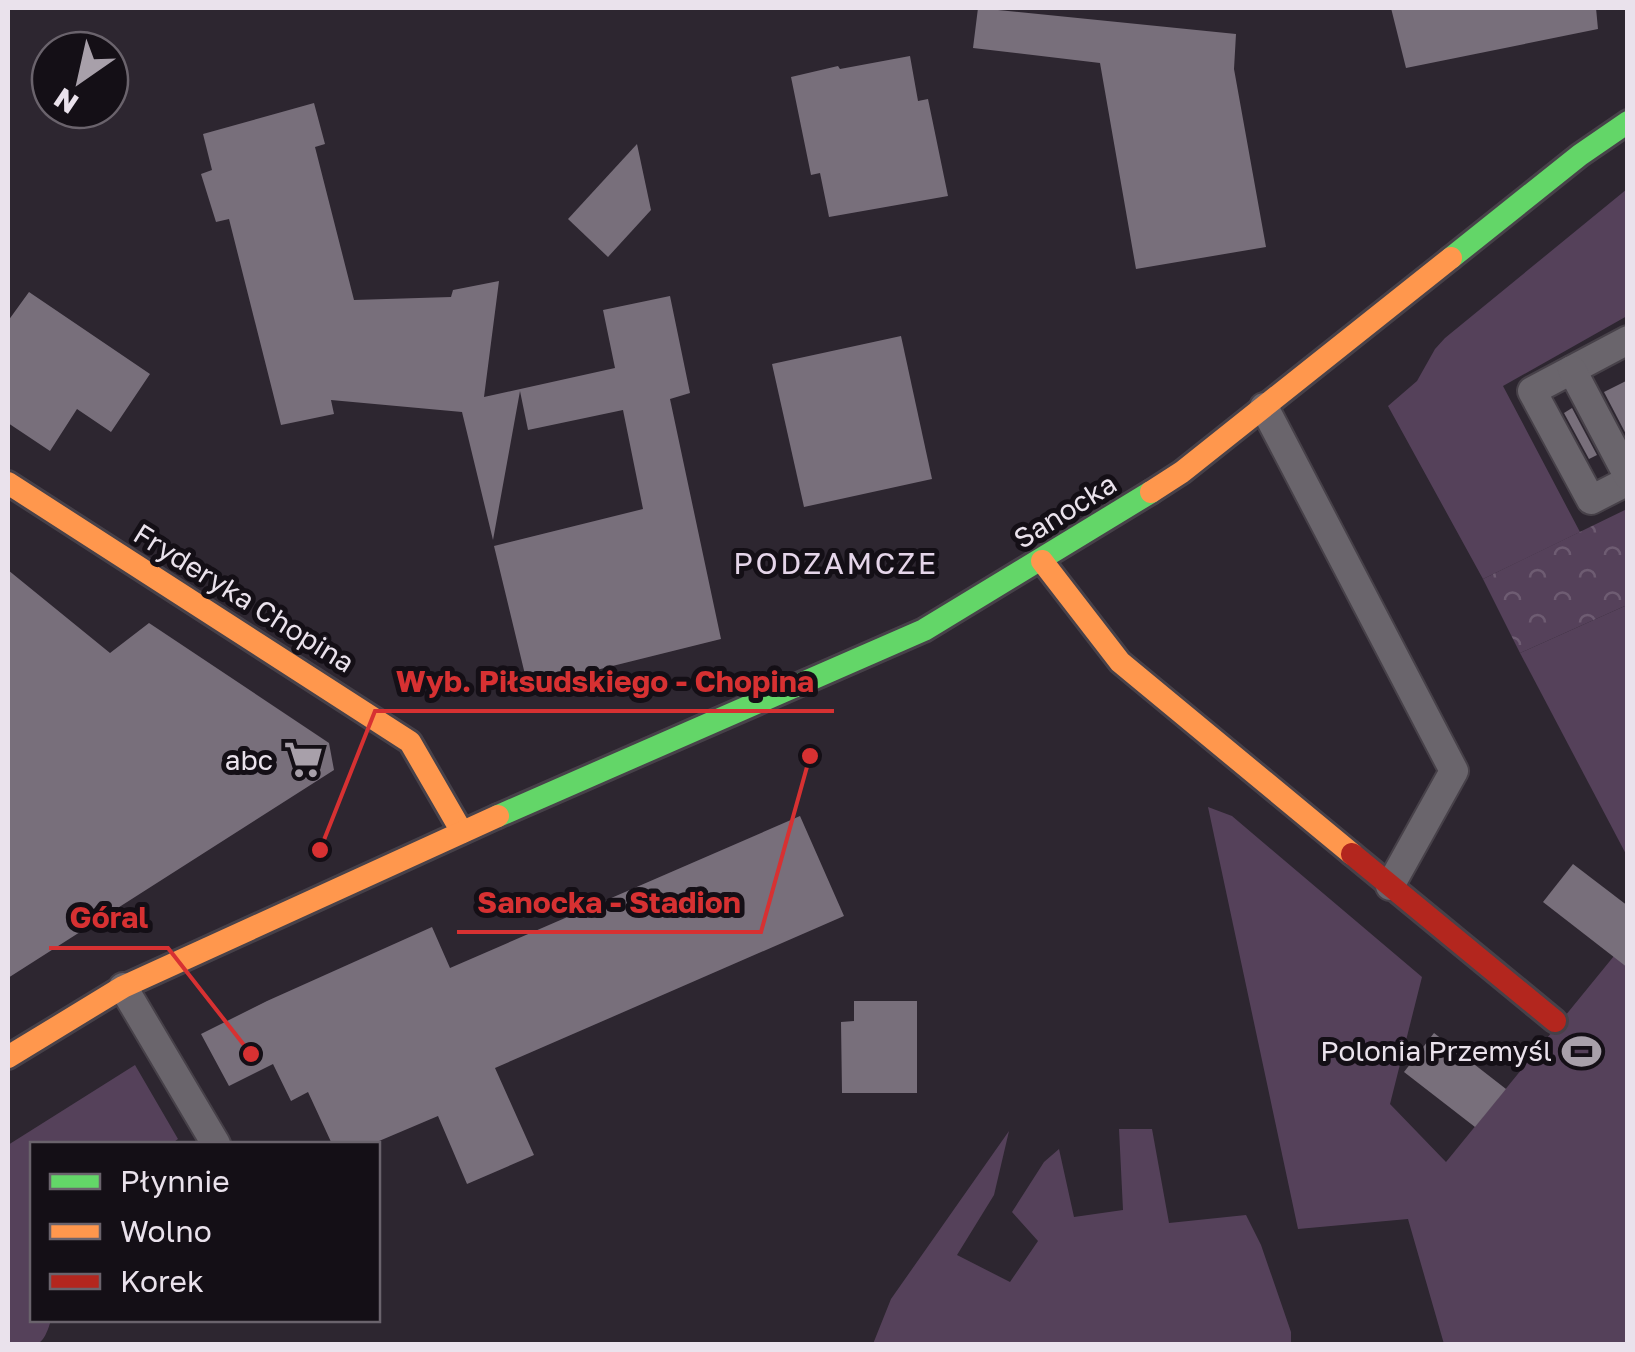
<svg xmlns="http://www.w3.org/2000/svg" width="1635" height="1352" font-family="'Golos Text',sans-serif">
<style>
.green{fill:#55415a}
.forest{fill:url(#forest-crowns)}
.building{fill:#786f7b}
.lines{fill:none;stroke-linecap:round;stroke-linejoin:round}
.lane-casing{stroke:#474149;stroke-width:32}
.fast-casing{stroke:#474149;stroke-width:28}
.slow-casing{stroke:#474149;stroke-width:28}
.jam-casing{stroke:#474149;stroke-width:28}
.lane{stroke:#6a656c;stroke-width:28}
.fast{stroke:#63d668;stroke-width:22}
.slow{stroke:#ff974d;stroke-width:22}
.jam{stroke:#b3261e;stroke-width:22}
.labels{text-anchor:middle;stroke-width:10;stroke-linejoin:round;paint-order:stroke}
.street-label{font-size:28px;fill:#eae2ec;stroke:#140f16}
.poi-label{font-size:28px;fill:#eae2ec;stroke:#140f16;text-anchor:end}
.neighbourhood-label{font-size:30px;letter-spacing:2.5px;fill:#e5d5e9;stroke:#140f16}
.leader{fill:none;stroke:#d73132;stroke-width:4}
.callout-dot{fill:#d73132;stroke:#140f16;stroke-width:4}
.callout-label{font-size:30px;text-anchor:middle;font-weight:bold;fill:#d73132;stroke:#140f16;stroke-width:10;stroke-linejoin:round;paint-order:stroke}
</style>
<defs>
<pattern id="forest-crowns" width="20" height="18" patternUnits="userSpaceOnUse" patternTransform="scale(2.5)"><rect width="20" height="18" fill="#55415a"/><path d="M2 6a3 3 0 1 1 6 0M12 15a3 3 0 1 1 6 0" fill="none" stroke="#6e5c72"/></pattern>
</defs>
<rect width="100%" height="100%" fill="#2d2630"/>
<g class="green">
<polygon points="1627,189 1627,316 1503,386 1580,532 1483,579 1388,406 1417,381 1435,349 1445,338"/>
<polygon points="1627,605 1627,856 1520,653"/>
<polygon points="1208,807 1232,816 1422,977 1390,1104 1446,1162 1627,940 1627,1344 1444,1344 1408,1219 1298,1229"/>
<path d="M135 1065 178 1139 171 1144H32V1320H51C42 1350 37 1345 8 1344V1145Z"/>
<polygon points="1119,1129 1152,1129 1169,1223 1246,1215 1261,1245 1291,1332 1291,1344 873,1344 891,1299 1009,1131 994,1195 957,1255 1010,1282 1038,1241 1012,1212 1044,1162 1059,1149 1074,1217 1123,1210"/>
</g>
<polygon class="forest" points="1627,509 1627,605 1520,653 1483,579"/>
<g class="building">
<polygon points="978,8 1236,34 1234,69 1266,247 1136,269 1100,63 973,48"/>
<polygon points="1391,8 1596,8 1598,29 1406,68"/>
<polygon points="910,56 918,101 928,99 948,196 829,217 820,173 811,175 791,77 838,66 840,69"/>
<polygon points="314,103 325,144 315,147 354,300 451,297 453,290 499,281 484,397 615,368 603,310 670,296 690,393 670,399 721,639 528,687 494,546 643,509 623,410 528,430 520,391 493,540 462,412 331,400 334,414 281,425 229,219 216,222 201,174 212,170 203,134"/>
<polygon points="637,144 651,210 608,257 568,219"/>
<polygon points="29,292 150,374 111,432 77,409 50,451 8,423 8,321"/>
<polygon points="901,336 932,479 804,507 772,364"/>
<polygon points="1628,380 1628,438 1604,392"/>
<polygon points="1572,408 1597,455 1589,459 1564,413"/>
<polygon points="8,570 110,653 149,623 329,743 334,770 8,978"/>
<polygon points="800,816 844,916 495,1068 534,1155 467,1184 438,1116 372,1144 332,1144 308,1092 291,1101 273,1064 229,1086 201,1034 267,1001 432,927 450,968"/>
<polygon points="1573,864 1628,906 1628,968 1543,902"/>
<polygon points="854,1001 917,1001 917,1093 842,1093 841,1022 854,1021"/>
<polygon points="1434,1033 1506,1089 1475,1127 1404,1072"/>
</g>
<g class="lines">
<defs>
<g id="lane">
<polyline points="1628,340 1532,391 1591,500 1628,481"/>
<polyline points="1572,370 1628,476"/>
<polyline points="1264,407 1454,771 1390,886"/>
<polyline points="123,987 216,1144"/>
</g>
<g id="fast">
<polyline points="1451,258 1580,155 1628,122"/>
<polyline points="498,816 924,630 1151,492"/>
</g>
<g id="slow">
<polyline points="8,483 410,742 462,832"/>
<polyline points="1151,492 1182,472 1451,258"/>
<polyline points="1042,561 1120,662 1352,854"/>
<polyline points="8,1057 123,987 498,816"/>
</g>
<polyline id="jam" points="1352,854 1555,1021"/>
</defs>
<use href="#lane" class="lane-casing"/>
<use href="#fast" class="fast-casing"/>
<use href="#slow" class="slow-casing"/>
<use href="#jam" class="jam-casing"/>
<use href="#lane" class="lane"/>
<use href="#fast" class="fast"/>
<use href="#slow" class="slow"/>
<use href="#jam" class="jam"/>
</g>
<defs>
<symbol id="supermarket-bare" viewBox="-9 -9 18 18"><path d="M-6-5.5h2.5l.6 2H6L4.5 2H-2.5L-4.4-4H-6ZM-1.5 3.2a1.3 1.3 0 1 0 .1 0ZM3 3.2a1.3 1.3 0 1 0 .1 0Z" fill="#a8a0aa" stroke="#140f16" stroke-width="2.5" paint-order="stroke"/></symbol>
<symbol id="stadium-bare" viewBox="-9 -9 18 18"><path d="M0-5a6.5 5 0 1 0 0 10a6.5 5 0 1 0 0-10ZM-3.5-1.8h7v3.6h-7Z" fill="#a8a0aa" stroke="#140f16" stroke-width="2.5" paint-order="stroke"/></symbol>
</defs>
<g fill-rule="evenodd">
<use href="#supermarket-bare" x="276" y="732" width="55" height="55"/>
<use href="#stadium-bare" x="1554" y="1024" width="55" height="55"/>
</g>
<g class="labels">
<g class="street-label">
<text transform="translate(1065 511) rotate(-32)" y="10">Sanocka</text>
<text transform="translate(244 598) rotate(32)" y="10">Fryderyka Chopina</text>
</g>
<g class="poi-label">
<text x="273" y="770">abc</text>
<text x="1552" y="1061">Polonia Przemyśl</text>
</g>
<g class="neighbourhood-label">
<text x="836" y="574">PODZAMCZE</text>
</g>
</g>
<path class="leader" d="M320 850L375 711H834M810 756L761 932H457M251 1054L168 948H49"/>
<g class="callout-dot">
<circle cx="320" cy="850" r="10"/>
<circle cx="810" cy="756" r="10"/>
<circle cx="251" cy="1054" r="10"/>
</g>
<g class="callout-label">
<text x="605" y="692">Wyb. Piłsudskiego - Chopina</text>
<text x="609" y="913">Sanocka - Stadion</text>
<text x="109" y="928">Góral</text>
</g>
<rect width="1635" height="1352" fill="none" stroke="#eae2ec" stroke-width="20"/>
<rect x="30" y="1142" width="350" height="180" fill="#140f16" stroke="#6a636c" stroke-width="2.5"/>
<rect x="50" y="1174" width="50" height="15" fill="#63d668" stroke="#6a636c" stroke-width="2.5"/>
<text x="120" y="1192" font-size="30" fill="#eae2ec">Płynnie</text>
<rect x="50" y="1224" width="50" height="15" fill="#ff974d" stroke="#6a636c" stroke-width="2.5"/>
<text x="120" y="1242" font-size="30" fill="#eae2ec">Wolno</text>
<rect x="50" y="1274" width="50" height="15" fill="#b3261e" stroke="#6a636c" stroke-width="2.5"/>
<text x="120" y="1292" font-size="30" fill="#eae2ec">Korek</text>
<g transform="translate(80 80) rotate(214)"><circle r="48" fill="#140f16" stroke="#6a636c" stroke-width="2.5"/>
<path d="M0-8L18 38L0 25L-18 38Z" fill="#a8a0aa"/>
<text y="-15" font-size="28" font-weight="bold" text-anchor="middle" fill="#eae2ec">N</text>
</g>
</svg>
